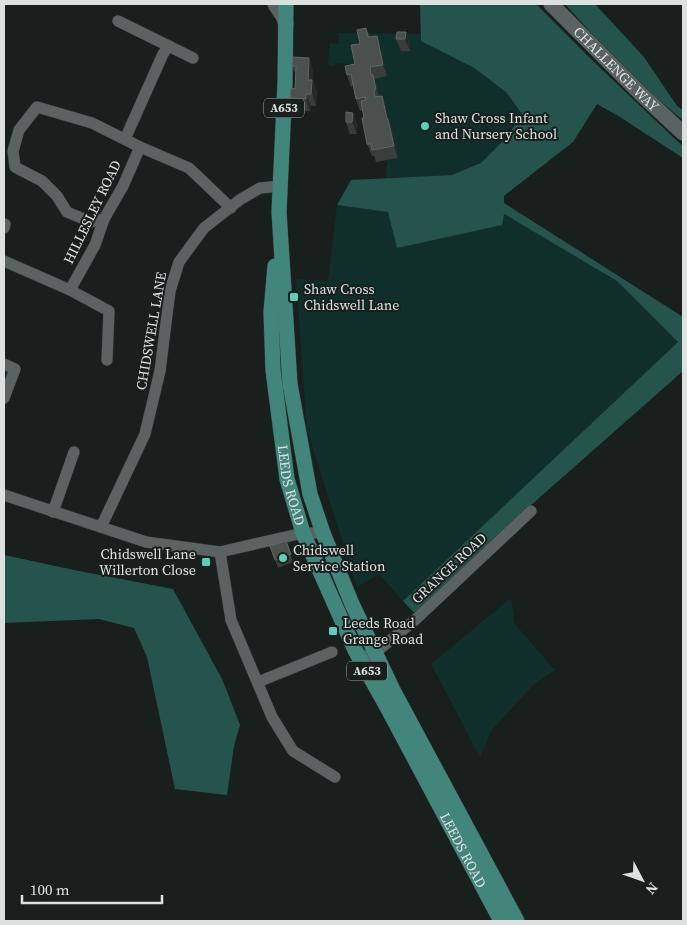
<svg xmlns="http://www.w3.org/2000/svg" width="687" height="925" font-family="'Source Serif 4',serif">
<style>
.green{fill:#112f2a}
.forest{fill:#25544c}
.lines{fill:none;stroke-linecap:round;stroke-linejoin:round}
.street-casing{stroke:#343938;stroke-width:12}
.secondary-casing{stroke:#343938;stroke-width:16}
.primary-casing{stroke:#343938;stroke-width:16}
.street{stroke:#5a6361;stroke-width:11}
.secondary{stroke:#5a6361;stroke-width:15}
.primary{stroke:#42867b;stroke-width:15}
.wall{fill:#373e3c}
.shaded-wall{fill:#232a28}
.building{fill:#49504e;stroke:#606665}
.poi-dot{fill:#5cceba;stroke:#181f1d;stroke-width:2}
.labels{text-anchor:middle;stroke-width:4;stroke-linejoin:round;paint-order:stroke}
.shield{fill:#181f1d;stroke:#a1a7a6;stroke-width:1}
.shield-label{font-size:12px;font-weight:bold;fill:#dce1e0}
.street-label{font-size:14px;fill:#dce1e0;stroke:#181f1d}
.poi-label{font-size:14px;fill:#dce1e0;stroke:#181f1d;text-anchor:start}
</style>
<rect width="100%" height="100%" fill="#181f1d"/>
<g class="green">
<polygon points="339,33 421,34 422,41 474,68 506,92 522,114 507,137 481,163 452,175 386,178 387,160 398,157 386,107 359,71 353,72 351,64 335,63 335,66 328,65 330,43 339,44"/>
<polygon points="337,205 388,212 397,248 504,213 617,281 678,342 403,601 379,574 357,587 307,430 296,279 328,281"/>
<polygon points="511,598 515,624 555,670 533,685 492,730 480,757 431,664"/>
</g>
<g class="forest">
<polygon points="420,4 536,4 595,63 674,138 683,146 683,158 620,117 597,104 573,142 504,196 504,203 683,317 683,371 530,506 416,615 403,601 678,342 617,281 504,214 502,225 397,248 388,212 337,205 351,180 452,175 481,163 507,137 522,114 506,92 474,68 421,41"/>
<polygon points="565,4 595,4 644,57 677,106 683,110 683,120 634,80"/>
<polygon points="4,555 74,570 173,589 223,681 240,725 234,746 227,795 175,789 147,657 134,628 99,619 4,623"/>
</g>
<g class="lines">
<defs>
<g id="street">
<polyline points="118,21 193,58"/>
<polyline points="125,139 163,54 169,46"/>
<polyline points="104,219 91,222 67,212 57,196 42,181 15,167 13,151 19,130 37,107 92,123 140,147 189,168 231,208"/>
<polyline points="4,228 5,224"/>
<polyline points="4,261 70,290 109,311 107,360"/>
<polyline points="70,290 95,245 104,219 123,186 140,147"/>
<polyline points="4,364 15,369 4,398"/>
<polyline points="4,495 146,542 220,552 303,533 323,533"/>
<polyline points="53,512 74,452"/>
<polyline points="101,527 145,434 160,371 170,291 179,262 204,228 241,199 260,188 281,186"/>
<polyline points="220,552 231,620 272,717 293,751 335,777"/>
<polyline points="368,655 376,652 415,620 531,511"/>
<polyline points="258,682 332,652"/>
</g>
<g id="secondary">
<polyline points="275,4 283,16 286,24"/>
<path id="s1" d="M551 4 641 94 683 133"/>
</g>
<g id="primary">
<polyline points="286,4 285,83 279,212 290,384 310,494 323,533 352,604 393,690 517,921"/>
<path id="s2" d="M275 266 271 312 273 370 287 479 303 533 355 650 387 707 501 921"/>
</g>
</defs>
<use href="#street" class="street-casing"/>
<use href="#secondary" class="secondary-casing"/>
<use href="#primary" class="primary-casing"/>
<use href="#street" class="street"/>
<use href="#secondary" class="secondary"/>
<use href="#primary" class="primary"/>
</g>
<g class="wall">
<polygon points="366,28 370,37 377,36 381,47 387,76 375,79 378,87 380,96 382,96 386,107 389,120 393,131 398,158 376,162 374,156 372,156 367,144 363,110 360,111 356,99 353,86 351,87 347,75 355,64 360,44"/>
<polygon points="406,32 410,44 410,51 401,51 396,39"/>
<polygon points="292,66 313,69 313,81 317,92 316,106 311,106 310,111 295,110 290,98 295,89 296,75"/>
<polygon points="353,113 357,125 357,134 350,134 346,122"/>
<polygon points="286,541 293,562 278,568 270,546"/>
</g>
<g class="shaded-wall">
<polygon points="406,32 410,44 410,51 405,39"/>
<polygon points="377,36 381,47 387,76 383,65"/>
<polygon points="309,58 313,69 313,81 317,92 316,106 308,80"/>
<polygon points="373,75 378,87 381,101 376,89"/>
<polygon points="306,94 311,106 310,111 306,99"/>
<polygon points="382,96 393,131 398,158 394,146 387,119"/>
<polygon points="353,113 357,125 357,134 352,122"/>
</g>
<g class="building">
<polygon points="366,28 368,37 377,36 383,65 370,67 371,75 373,75 376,89 374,90 375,97 382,96 387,119 388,119 394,146 372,150 371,144 367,144 362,118 364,118 361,101 366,100 365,97 356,99 351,74 347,75 345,66 355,64 351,45 360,44 357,30"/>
<polygon points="397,32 406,32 405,39 396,39"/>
<polygon points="293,57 309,58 308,80 312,80 311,94 306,94 306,99 290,98 291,88 295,89 296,66 292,66"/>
<polygon points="346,112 353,113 352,122 346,122"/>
<polygon points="286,541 291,554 275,560 270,546"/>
</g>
<g class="poi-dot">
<circle cx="425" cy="126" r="5"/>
<rect x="289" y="292" width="10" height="10" rx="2.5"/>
<circle cx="283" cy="558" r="5"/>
<rect x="201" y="557" width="10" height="10" rx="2.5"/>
<rect x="328" y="626" width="10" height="10" rx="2.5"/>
</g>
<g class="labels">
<g class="shield">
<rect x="264" y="98.5" width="40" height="19" rx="4"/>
<rect x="347" y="661.5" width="40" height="19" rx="4"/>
</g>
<g class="shield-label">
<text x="284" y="112">A653</text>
<text x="367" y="675">A653</text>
</g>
<g class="street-label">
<text dy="5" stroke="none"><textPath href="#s1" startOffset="92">CHALLENGE WAY</textPath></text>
<text transform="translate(92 212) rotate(-64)" y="5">HILLESLEY ROAD</text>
<text transform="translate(151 331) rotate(-80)" y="5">CHIDSWELL LANE</text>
<text dy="5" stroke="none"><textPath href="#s2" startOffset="221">LEEDS ROAD</textPath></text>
<text transform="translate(449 568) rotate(-43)" y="5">GRANGE ROAD</text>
<text dy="5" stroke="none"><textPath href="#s2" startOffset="626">LEEDS ROAD</textPath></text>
</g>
<g class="poi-label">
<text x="435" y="123">Shaw Cross Infant<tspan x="435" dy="16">and Nursery School</tspan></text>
<text x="304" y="294">Shaw Cross<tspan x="304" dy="16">Chidswell Lane</tspan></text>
<text x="293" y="555">Chidswell<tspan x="293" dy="16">Service Station</tspan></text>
<text x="196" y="559" text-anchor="end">Chidswell Lane<tspan x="196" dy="16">Willerton Close</tspan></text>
<text x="343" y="628">Leeds Road<tspan x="343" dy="16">Grange Road</tspan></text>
</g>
</g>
<rect width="687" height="925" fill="none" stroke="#dce1e0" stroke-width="10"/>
<g transform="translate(642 880) rotate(131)" stroke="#181f1d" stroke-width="4" paint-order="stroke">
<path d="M0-4L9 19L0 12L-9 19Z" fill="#dce1e0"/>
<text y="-8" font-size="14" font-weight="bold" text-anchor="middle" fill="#dce1e0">N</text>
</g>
<path d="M22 895v8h140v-8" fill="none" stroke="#dce1e0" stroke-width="2.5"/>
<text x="30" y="895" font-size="15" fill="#dce1e0" stroke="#181f1d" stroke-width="4" paint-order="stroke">100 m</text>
</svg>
